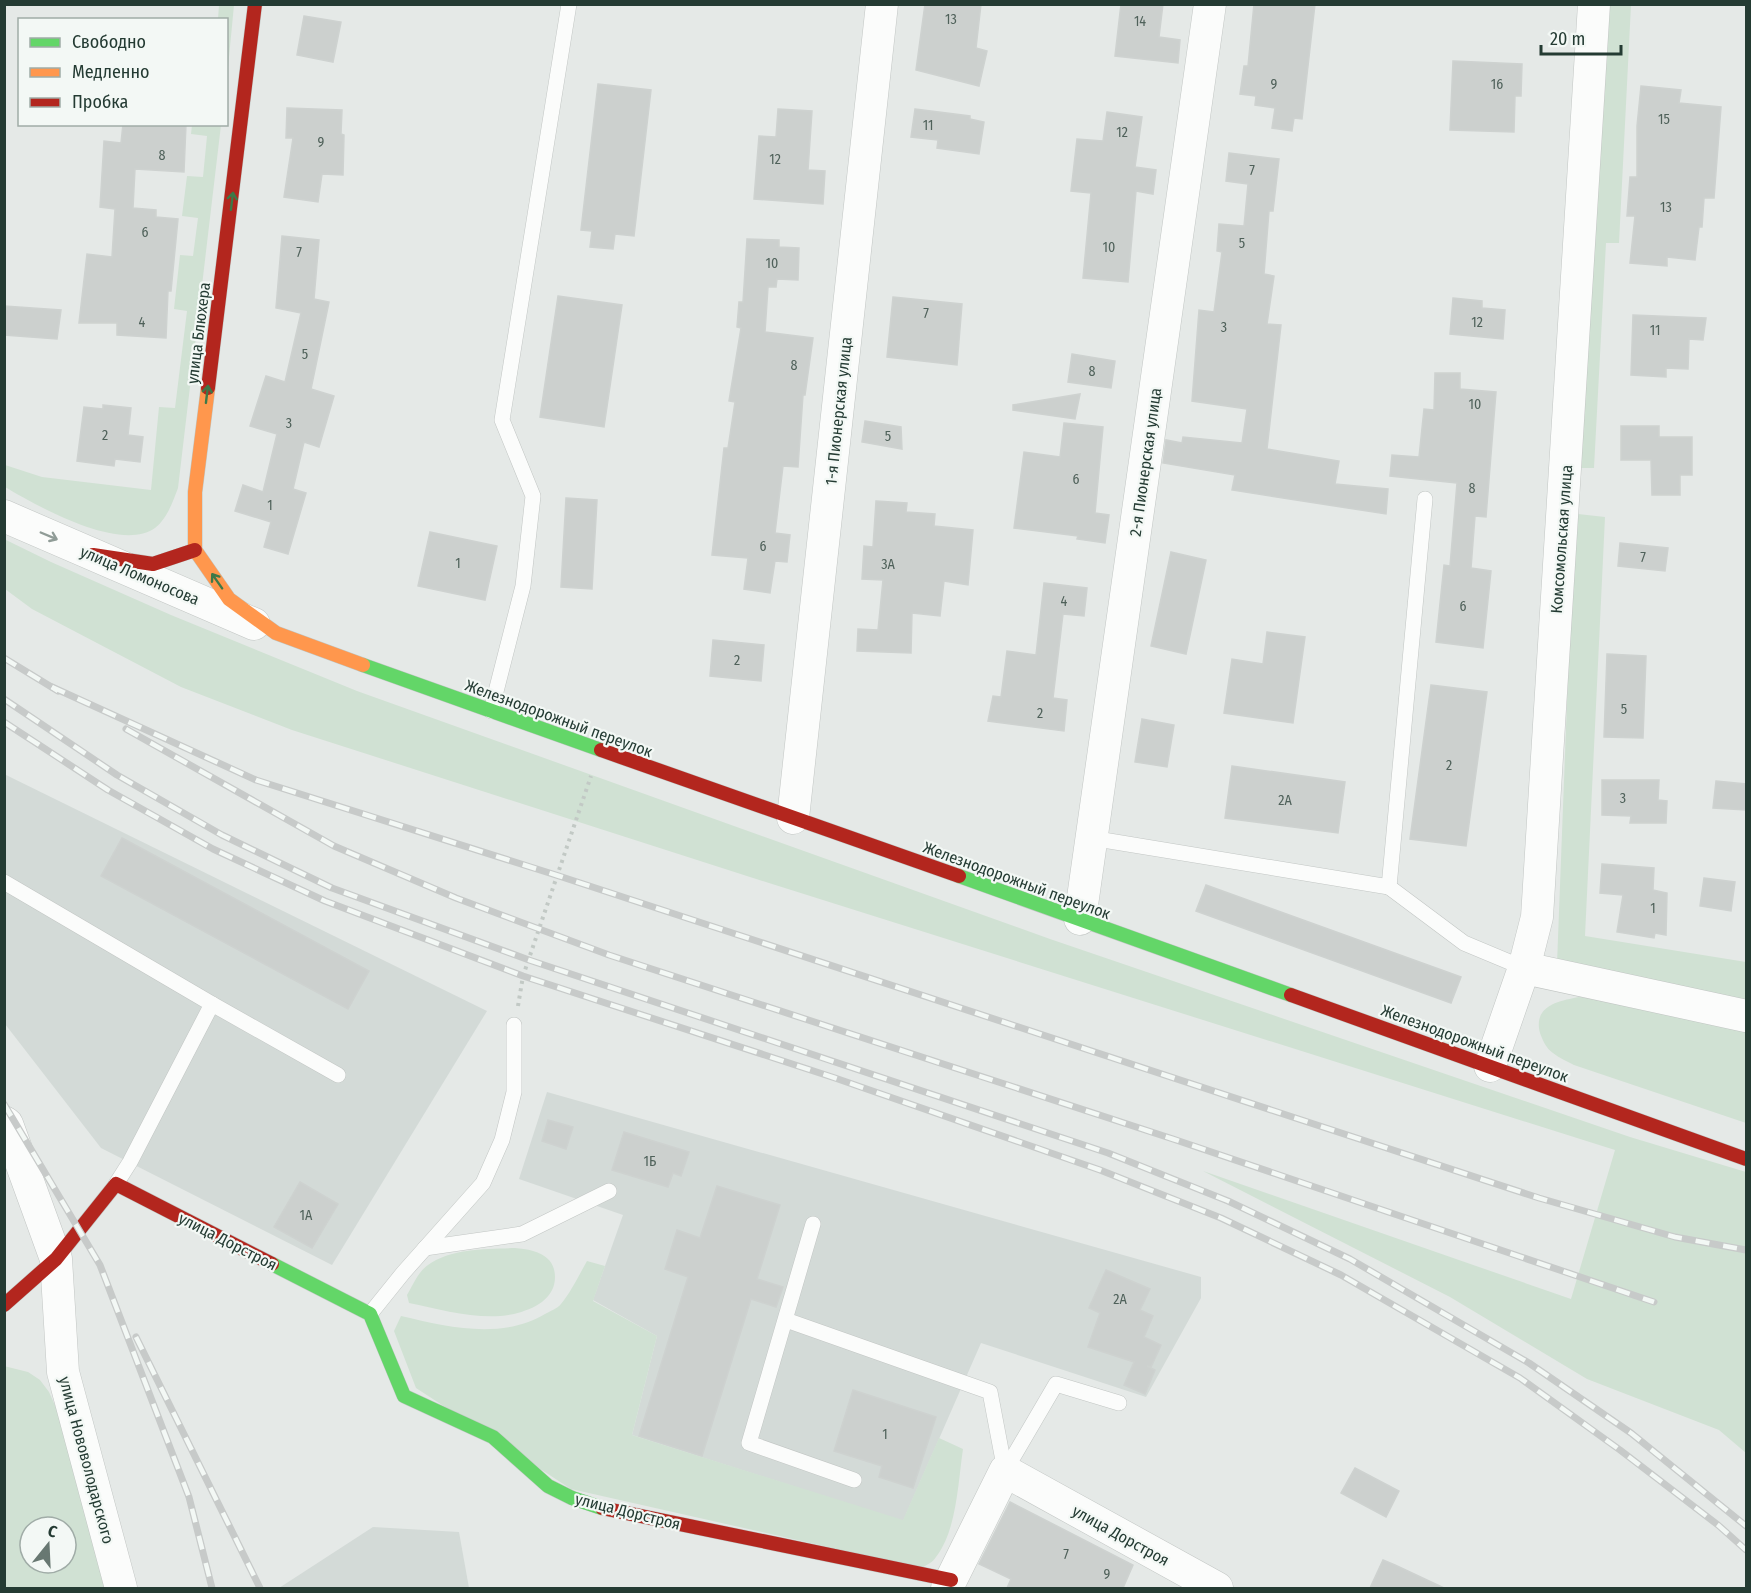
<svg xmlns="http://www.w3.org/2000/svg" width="1751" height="1593" font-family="'Fira Sans Condensed',sans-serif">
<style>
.built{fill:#d3dad7}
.green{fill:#d0e1d3;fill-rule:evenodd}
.building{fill:#ccd0ce;stroke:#ced2d0;stroke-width:1.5}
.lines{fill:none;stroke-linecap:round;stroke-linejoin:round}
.lane-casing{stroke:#c2c6c4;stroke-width:16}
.street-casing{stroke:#c2c6c4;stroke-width:33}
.fast-casing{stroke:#c0c7c4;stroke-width:15}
.slow-casing{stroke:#c0c7c4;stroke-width:15}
.jam-casing{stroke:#c0c7c4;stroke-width:15}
.path{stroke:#c2c9c5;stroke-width:4;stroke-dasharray:3 4.5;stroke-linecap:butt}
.lane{stroke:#fbfcfb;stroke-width:15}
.street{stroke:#fbfcfb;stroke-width:32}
.fast{stroke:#63d668;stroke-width:14}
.slow{stroke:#ff974d;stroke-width:14}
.jam{stroke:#b3261e;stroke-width:14}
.rail-casing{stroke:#c7cac9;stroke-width:7}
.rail{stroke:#f3f8f5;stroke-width:4.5;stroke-dasharray:14;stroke-linecap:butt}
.oneway{stroke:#3d7948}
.oneway2{stroke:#909c97}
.labels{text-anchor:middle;stroke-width:4.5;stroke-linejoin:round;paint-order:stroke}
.number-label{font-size:14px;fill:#4f615a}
.street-label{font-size:16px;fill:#243b33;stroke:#f3f8f5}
</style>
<rect width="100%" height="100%" fill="#e5e9e7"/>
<g class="built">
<polygon points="4,774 487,1011 332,1265 101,1148 5,1024"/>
<polygon points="547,1092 1201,1277 1201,1298 1146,1397 981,1343 903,1521 632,1435 657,1336 593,1300 623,1215 519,1179"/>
<polygon points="373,1527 459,1532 469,1588 279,1588"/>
</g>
<g class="green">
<polygon points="219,5 234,5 227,78 226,20 218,19"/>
<polygon points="1608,5 1631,5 1619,243 1606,243 1594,468 1581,468"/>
<path d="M192 125H221L178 488C173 501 167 519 155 528 120 553 37 506 5 487V465L42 477 151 490 159 407 175 408 187 311 174 309 180 255 193 256 198 218 182 216 187 176 203 177 207 136 191 134Z"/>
<polygon points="1578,514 1605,517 1585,936 1746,962 1746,1002 1557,964 1568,676"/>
<polygon points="4,539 51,562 171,615 357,691 1050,939 1630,1137 1746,1172 1746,1453 1719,1430 1587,1379 1450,1297 1203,1171 1571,1299 1615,1150 769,883 292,730 181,687 32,609 5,589"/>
<path d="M1579 997 1617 999 1746 1027V1123L1574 1065C1567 1061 1559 1058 1553 1053 1546 1048 1543 1041 1540 1033 1533 1006 1558 1001 1579 997Z"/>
<path d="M515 1248C526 1249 541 1251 549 1260 553 1264 555 1271 555 1277 555 1299 534 1309 514 1314 481 1321 442 1310 409 1303L407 1295C413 1285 418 1272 428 1265 451 1248 487 1249 515 1248Z"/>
<path d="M587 1261 605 1266 593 1301 657 1336 632 1435 903 1520 939 1438 963 1449C958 1482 957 1530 936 1557 933 1562 927 1565 921 1568L571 1489 416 1388 394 1331 401 1316C448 1327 501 1340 545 1314 550 1311 557 1309 561 1304 571 1292 579 1275 587 1261Z"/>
<path d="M4 1366 28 1372 40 1380 49 1392 61 1419 115 1588H5ZM30 1527H66V1563H30Z"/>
</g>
<g class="building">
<polygon points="925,4 981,4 976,48 987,51 979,86 916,70"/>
<polygon points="1121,4 1163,4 1159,37 1180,40 1178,63 1115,56"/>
<polygon points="1254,4 1315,4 1302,119 1294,118 1292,131 1272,128 1275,108 1255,105 1256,96 1240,94 1244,66 1248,66"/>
<polygon points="304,16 341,22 333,62 297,55"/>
<polygon points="1453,61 1522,64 1521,96 1515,96 1514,132 1450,130"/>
<polygon points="598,84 651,90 634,236 615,234 613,249 590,247 592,231 581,230"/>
<polygon points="1641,86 1681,90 1679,103 1721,107 1714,198 1704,198 1702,227 1699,227 1695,260 1667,257 1667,266 1630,263 1635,216 1627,216 1630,177 1637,177 1637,126"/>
<polygon points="287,108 342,110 341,134 344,135 343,175 322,174 318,202 284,197 293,138 286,138"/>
<polygon points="778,109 812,111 808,170 825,171 823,204 754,199 759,136 776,137"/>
<polygon points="915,109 970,116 970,119 984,122 979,154 937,148 938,140 911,137"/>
<polygon points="1107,112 1142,117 1135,167 1156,170 1153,194 1136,191 1128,282 1083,278 1091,193 1071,191 1077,139 1103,141"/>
<polygon points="123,124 186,124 184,172 135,169 133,208 156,210 156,217 178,219 171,291 168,291 166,338 117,335 117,323 79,323 87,254 112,257 115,209 100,207 104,141 121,143"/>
<polygon points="1229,153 1279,159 1273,211 1269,211 1264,274 1274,276 1267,324 1281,325 1267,449 1339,461 1335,484 1388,489 1386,514 1232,490 1235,475 1163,463 1166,440 1182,443 1183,437 1242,443 1247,409 1192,401 1199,310 1214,312 1222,252 1217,251 1219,224 1244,226 1248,184 1226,181"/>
<polygon points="282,236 319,240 314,299 329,302 311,389 334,396 319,447 304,442 293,489 306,493 288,554 264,547 271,522 235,511 243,485 263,492 277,434 250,426 266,376 285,382 301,313 276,308"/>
<polygon points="747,239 779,240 779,247 799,248 798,280 777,279 776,287 768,287 765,332 813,338 805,395 803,395 798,467 783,466 775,533 790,535 787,562 775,561 770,593 744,589 748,558 712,555 724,448 728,448 735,402 729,401 741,328 737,327 739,302 743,302"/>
<polygon points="558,296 622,305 604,427 540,417"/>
<polygon points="893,297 962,304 957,365 887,357"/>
<polygon points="1453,298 1482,301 1482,308 1505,310 1503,339 1450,334"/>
<polygon points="4,306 61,310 57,339 4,335"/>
<polygon points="1633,315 1706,318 1703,340 1689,339 1688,369 1666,368 1666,377 1631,375"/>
<polygon points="1072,354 1115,361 1111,388 1068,382"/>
<polygon points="1435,373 1460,373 1460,389 1496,392 1486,517 1475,516 1471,568 1491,571 1483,648 1436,642 1444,565 1450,566 1457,483 1390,476 1392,455 1419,457 1424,409 1434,410"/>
<polygon points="1080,394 1075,419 1013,410 1013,405"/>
<polygon points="103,405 131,408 128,435 143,437 140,462 115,459 114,466 77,461 84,407 103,409"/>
<polygon points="865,421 901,427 902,449 862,442"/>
<polygon points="1064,423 1103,427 1095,513 1109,515 1105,543 1077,539 1078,536 1014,528 1024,452 1060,457"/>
<polygon points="1621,426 1659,426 1659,437 1692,437 1692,475 1680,475 1680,495 1652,495 1651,460 1621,460"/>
<polygon points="566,498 597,500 592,589 561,587"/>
<polygon points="876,501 907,503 906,512 935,514 934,526 973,530 968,585 944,581 940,616 912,613 911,653 857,651 858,629 878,630 883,580 862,579 864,546 873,547"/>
<polygon points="430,532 497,546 485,600 418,586"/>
<polygon points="1620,543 1668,548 1665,571 1618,566"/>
<polygon points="1171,552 1206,560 1186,654 1151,646"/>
<polygon points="1044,583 1087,588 1084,616 1063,614 1053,698 1067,700 1064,731 988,721 993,696 1001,697 1007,651 1036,655"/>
<polygon points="1267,632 1305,637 1293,723 1224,713 1232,659 1263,664"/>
<polygon points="713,640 764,645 761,681 710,676"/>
<polygon points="1607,654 1646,656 1643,738 1604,737"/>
<polygon points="1431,685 1487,692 1466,846 1410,839"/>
<polygon points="1142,719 1174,725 1167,767 1135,762"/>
<polygon points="1232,766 1345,782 1338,833 1225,818"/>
<polygon points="1602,780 1659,780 1658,800 1667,801 1666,823 1630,823 1631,816 1602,815"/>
<polygon points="1716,781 1746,784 1746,810 1713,808"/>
<polygon points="122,838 369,971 348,1009 101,876"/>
<polygon points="1602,864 1654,868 1653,890 1667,893 1666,935 1655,933 1654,938 1617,932 1623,895 1600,893"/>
<polygon points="1704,878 1735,882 1731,911 1700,906"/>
<polygon points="1206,885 1461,977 1451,1003 1196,911"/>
<polygon points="548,1120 573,1127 566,1149 542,1141"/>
<polygon points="624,1132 689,1152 681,1176 673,1173 668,1187 612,1170"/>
<polygon points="300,1182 338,1204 312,1248 274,1227"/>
<polygon points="717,1186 780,1205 757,1279 783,1287 776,1307 751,1299 702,1456 639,1436 688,1277 665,1269 677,1230 700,1238"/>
<polygon points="1106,1270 1150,1289 1140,1310 1153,1316 1144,1337 1161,1345 1151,1367 1147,1366 1155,1370 1145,1394 1124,1385 1134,1362 1088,1347 1100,1313 1089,1308"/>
<polygon points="853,1390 936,1417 913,1488 879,1477 882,1466 834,1451"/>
<polygon points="1355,1468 1399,1491 1386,1517 1341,1493"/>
<polygon points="1010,1502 1133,1565 1123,1588 1007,1588 1011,1579 979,1564"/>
<polygon points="1383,1560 1395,1565 1444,1588 1370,1588"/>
</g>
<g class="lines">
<defs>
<g id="lane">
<polyline points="491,711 523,586 533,496 502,420 569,4"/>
<polyline points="1091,838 1389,887 1425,499"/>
<polyline points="4,882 212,1004 338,1075"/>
<polyline points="1389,887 1464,943 1524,968"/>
<polyline points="116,1184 130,1162 212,1004"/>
<polyline points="813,1224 749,1443 854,1480"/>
<polyline points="425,1248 522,1234 609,1191"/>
<polyline points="370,1314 403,1273 483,1183 502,1140 514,1092 514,1025"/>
<polyline points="786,1320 990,1392 1005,1471"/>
<polyline points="1005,1471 1056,1384 1119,1403"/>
</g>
<g id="street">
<polyline points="4,516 254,624"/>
<polyline points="793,818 882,4"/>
<polyline points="1080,919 1210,4"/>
<polyline points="1524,968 1746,1016"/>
<polyline points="1490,1066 1524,968 1537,917 1594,4"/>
<polyline points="4,1122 7,1124 56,1259 63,1372 121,1588"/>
<polyline points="947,1588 1005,1471 1217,1588"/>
</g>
<g id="fast">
<polyline points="363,665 601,750"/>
<polyline points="959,876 1291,995"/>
<polyline points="272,1264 370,1314 404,1396 493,1437 548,1486 572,1498 602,1508"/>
</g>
<polyline id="slow" points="208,388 195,492 195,550 229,599 276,633 363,665"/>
<g id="jam">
<polyline points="208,388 255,4"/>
<polyline points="93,555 153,564 195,550"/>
<polyline points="601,750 959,876"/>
<polyline points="1291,995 1746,1159"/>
<polyline points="4,1305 56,1259 116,1184 272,1264"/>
<polyline points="602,1508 951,1580"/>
</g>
</defs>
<use href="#lane" class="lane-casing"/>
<use href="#street" class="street-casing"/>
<use href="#fast" class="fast-casing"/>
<use href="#slow" class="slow-casing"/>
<use href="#jam" class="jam-casing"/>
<polyline class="path" points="518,1006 523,976 591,776"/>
<use href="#lane" class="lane"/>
<use href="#street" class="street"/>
<use href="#fast" class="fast"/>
<use href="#slow" class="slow"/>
<use href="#jam" class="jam"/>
<defs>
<g id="rail">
<polyline points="4,658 58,691"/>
<polyline points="52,687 256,780 559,876 1539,1198 1675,1237 1746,1250"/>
<polyline points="4,699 117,775 222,835 332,888 529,960 1108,1153 1228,1201 1350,1259 1529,1363 1631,1433 1746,1526"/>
<polyline points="4,722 108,790 213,849 325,901 523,976 835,1078 1100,1170 1221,1218 1341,1275 1520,1378 1620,1450 1718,1525 1746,1550"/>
<polyline points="126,729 334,846 456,898 609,955 1173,1139 1654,1302"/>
<polyline points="4,1104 100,1265 189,1497 212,1588"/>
<polyline points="136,1337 260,1588"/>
</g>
</defs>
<use href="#rail" class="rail-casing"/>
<use href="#rail" class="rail"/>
</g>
<defs><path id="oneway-shaft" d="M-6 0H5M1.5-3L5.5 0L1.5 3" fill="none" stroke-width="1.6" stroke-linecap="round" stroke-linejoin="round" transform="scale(1.5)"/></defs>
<g class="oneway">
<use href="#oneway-shaft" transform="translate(232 201) rotate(-83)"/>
<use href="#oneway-shaft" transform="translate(207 394) rotate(-83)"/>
<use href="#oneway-shaft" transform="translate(217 581) rotate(-125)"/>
</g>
<use class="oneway2" href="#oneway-shaft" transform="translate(49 536) rotate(23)"/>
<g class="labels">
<g class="number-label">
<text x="951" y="24">13</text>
<text x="1140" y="26">14</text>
<text x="1274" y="89">9</text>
<text x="1497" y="89">16</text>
<text x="1664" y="124">15</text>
<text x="928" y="130">11</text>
<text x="1122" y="137">12</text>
<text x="321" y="147">9</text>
<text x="162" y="160">8</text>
<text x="775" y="164">12</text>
<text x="1252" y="175">7</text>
<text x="1666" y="212">13</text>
<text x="145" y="237">6</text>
<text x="1242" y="248">5</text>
<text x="1109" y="252">10</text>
<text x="299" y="257">7</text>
<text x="772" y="268">10</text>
<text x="926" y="318">7</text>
<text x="142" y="327">4</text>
<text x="1477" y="327">12</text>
<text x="1224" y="332">3</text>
<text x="1655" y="335">11</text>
<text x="305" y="359">5</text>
<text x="794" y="370">8</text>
<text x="1092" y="376">8</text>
<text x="1475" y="409">10</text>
<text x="289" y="428">3</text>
<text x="105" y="440">2</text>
<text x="888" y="441">5</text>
<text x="1076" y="484">6</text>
<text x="1472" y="493">8</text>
<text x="270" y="510">1</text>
<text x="763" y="551">6</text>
<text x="1643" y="562">7</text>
<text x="458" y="568">1</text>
<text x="888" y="569">3А</text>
<text x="1064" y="606">4</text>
<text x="1463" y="611">6</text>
<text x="737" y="665">2</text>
<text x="1624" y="714">5</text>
<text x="1040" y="718">2</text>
<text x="1449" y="770">2</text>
<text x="1623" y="803">3</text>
<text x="1285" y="805">2А</text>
<text x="1653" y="913">1</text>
<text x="650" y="1166">1Б</text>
<text x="306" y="1220">1А</text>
<text x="1120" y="1304">2А</text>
<text x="885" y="1439">1</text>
<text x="1066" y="1559">7</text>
<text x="1107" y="1579">9</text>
</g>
<g class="street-label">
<text transform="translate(198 333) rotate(-83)" y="6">улица Блюхера</text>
<text transform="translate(838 411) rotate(-84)" y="6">1-я Пионерская улица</text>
<text transform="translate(1145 462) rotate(-82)" y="6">2-я Пионерская улица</text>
<text transform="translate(1561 539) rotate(-86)" y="6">Комсомольская улица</text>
<text transform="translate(140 575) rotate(23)" y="6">улица Ломоносова</text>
<text transform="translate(559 718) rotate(20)" y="6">Железнодорожный переулок</text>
<text transform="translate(1017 880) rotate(20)" y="6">Железнодорожный переулок</text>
<text transform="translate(1475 1043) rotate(20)" y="6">Железнодорожный переулок</text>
<text transform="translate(228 1241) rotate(27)" y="6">улица Дорстроя</text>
<text transform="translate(87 1460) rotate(75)" y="6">улица Нововолодарского</text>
<text transform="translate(628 1511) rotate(14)" y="6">улица Дорстроя</text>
<text transform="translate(1121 1535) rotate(29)" y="6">улица Дорстроя</text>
</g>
</g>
<rect width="1751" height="1593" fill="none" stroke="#243b33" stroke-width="12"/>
<rect x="18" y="18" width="210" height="108" fill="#f3f8f5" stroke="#a0aca7" stroke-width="1.5"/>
<rect x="30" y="38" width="30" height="9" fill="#63d668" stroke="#a0aca7" stroke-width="1.5"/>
<text x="72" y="48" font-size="18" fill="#243b33">Свободно</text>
<rect x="30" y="68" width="30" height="9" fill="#ff974d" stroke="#a0aca7" stroke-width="1.5"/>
<text x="72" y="78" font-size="18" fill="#243b33">Медленно</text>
<rect x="30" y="98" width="30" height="9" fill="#b3261e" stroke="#a0aca7" stroke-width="1.5"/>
<text x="72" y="108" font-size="18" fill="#243b33">Пробка</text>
<g transform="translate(48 1545) rotate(18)"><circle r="28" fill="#f3f8f5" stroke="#a0aca7" stroke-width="1.5"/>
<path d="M0-4.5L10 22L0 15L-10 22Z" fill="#687872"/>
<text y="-9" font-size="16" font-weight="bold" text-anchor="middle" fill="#243b33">С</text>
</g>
<path d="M1541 45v9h80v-9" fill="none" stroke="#243b33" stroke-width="3"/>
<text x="1550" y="45" font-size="18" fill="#243b33" stroke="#f3f8f5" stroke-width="4.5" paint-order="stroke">20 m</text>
</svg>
